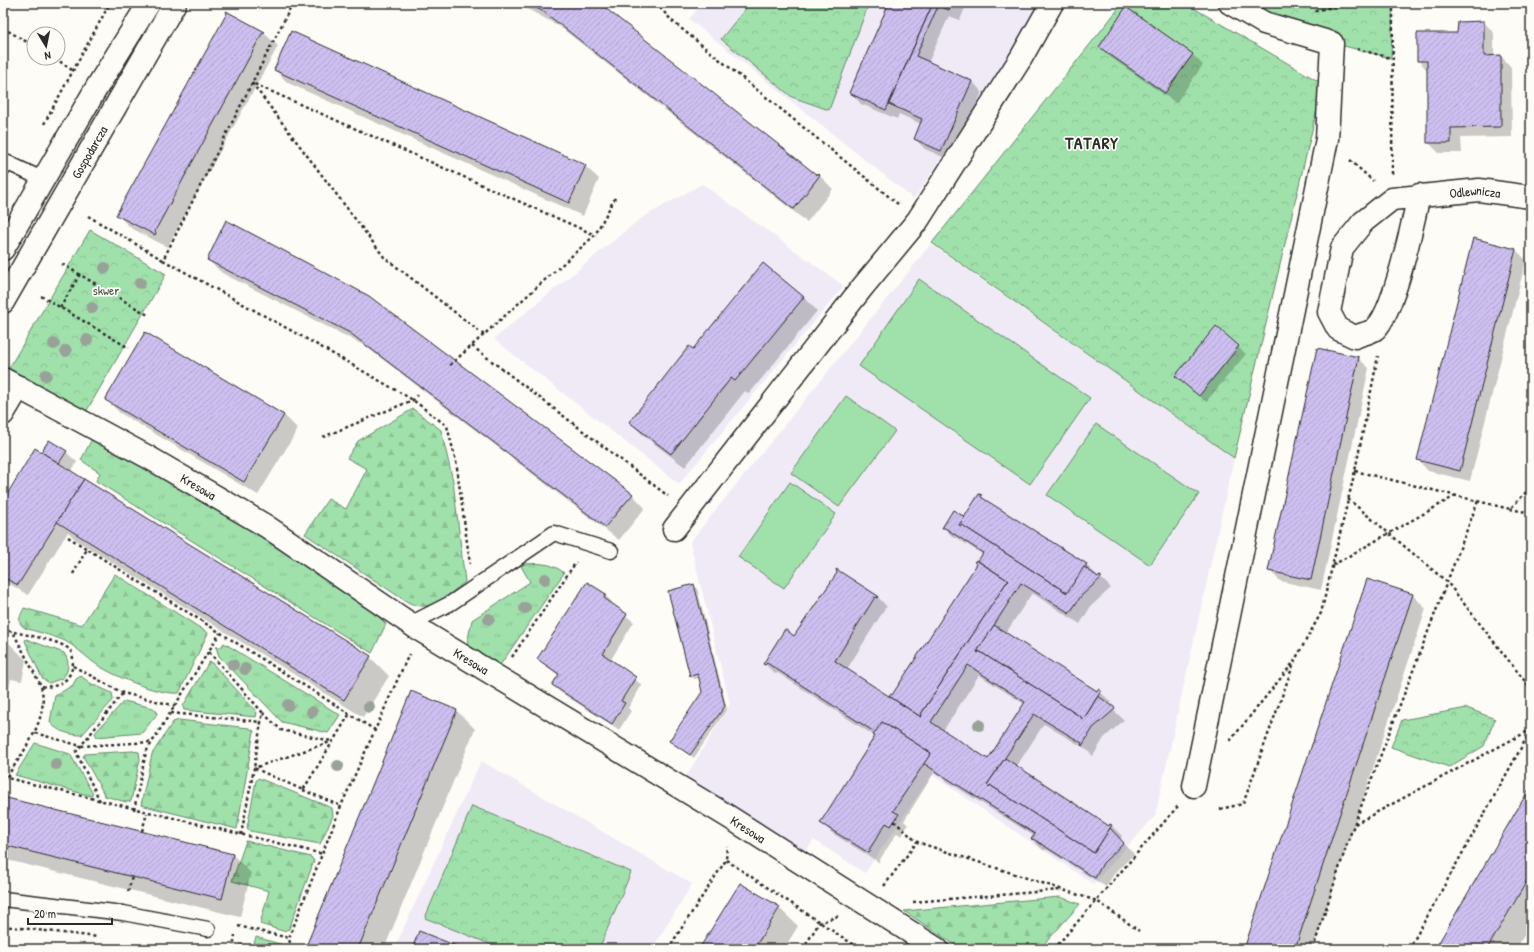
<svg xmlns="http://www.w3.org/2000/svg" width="1534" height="952" font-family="'Patrick Hand',sans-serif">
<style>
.built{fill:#efeaf5}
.grass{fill:url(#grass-tufts);stroke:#66866b}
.forest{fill:url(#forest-firs);stroke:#66866b}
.park{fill:url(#park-crowns);stroke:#66866b}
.pitch{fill:#a0e1ab;stroke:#66866b}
.shadow{fill:#0003;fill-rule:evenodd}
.building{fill:url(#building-hatch);stroke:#2b2b2b;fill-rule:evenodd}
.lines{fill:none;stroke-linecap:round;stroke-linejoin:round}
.lane-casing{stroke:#2b2b2b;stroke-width:17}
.street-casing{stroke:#2b2b2b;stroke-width:25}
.secondary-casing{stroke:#2b2b2b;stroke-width:25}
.path{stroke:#2b2b2b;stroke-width:2.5;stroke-dasharray:3 3;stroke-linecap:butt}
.lane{stroke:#fdfcf7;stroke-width:14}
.street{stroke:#fdfcf7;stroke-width:22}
.secondary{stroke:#fdfcf7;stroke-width:22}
.tree{fill:#99a298}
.labels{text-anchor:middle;stroke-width:3.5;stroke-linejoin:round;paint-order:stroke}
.street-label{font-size:13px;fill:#2b2b2b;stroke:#fdfcf7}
.park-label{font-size:13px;fill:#48584b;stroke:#fdfcf7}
.district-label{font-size:17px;font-weight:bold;letter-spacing:1px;fill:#2b2b2b;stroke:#fdfcf7}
</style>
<defs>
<pattern id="grass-tufts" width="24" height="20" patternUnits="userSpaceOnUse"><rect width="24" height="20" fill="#a0e1ab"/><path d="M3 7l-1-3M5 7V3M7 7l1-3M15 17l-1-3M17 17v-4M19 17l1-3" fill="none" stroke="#8ac193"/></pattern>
<pattern id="forest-firs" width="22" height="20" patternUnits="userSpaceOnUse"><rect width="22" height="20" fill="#a0e1ab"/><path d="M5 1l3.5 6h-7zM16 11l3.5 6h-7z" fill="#8ac193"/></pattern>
<pattern id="park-crowns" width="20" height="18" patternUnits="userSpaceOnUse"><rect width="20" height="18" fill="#a0e1ab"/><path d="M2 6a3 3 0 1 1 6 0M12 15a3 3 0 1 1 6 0" fill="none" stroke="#8ac193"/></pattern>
<pattern id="building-hatch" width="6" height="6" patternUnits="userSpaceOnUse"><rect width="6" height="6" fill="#cdbff0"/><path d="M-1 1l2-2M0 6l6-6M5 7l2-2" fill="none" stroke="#b0a4ce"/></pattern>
</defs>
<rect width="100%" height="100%" fill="#fdfcf7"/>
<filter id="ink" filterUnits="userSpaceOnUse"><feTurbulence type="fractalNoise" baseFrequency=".025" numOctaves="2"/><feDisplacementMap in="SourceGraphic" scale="8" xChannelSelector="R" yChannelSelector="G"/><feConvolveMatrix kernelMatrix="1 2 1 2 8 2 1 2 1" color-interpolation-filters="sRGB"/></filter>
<g filter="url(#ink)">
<g class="built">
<polygon points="703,3 1043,3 1045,5 914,199 689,19"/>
<polygon points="702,184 844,286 679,484 494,339 640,219"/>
<polygon points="931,244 1234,458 1155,816 1093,884 932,775 865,873 814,840 803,854 686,777 730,704 690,542"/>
<polygon points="481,761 692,884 652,949 394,949"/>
</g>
<g class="grass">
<polygon points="92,439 226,513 359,597 386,624 372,653 96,481 100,473 81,460"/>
<path d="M525 564C540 563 553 563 564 573L498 668 466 648 472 620 530 582 521 566Z"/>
<path d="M26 639 64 653C70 662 69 670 63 678L49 683 42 678 25 641Z"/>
<polygon points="224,643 340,715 328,733 282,722 219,656 216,647 221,647"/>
<polygon points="124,701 153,708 156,710 157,714 142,733 97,737 95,733"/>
<polygon points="35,743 70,754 93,794 91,796 15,775"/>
<polygon points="256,937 283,945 284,949 239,949 240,944 253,947"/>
</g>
<g class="forest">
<path d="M413 409 441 430 453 481 465 582C445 597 430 616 404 600L305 534 328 499 346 509 367 469 347 458 358 441Z"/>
<path d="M115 574 208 633 179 693C157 695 111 675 93 662 83 654 75 646 63 640 51 635 37 632 25 628 16 622 20 617 24 608L82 625Z"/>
<polygon points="209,662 212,663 255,710 257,713 256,717 184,710 183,706"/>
<path d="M81 676 90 683 112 693 113 700 82 735C71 735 57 732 50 722L55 696 73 685 76 679Z"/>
<polygon points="179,720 249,728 254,731 237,829 141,805 152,754 173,722"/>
<polygon points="132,751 139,752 140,759 131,801 126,802 105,796 83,756 85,754"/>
<polygon points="258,778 332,808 333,816 320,844 250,831 247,828 256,781"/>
<polygon points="246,841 311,857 314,861 289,929 283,931 260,924 269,891 232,881"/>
<polygon points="1060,897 1080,904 1040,949 961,949 904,911"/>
</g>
<g class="park">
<polygon points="750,3 869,3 829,110 792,97 721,39"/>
<polygon points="1123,3 1185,3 1323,84 1234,458 932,243"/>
<polygon points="1230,3 1393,3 1391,58 1332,43"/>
<polygon points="90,230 166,274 86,412 9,368"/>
<polygon points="1467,708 1495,719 1484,746 1449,767 1391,747 1402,720"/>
<polygon points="472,806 631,872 599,949 502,949 425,918"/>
</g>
<g class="pitch">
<polygon points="919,279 1090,398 1030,484 859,366"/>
<polygon points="846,396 895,431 839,507 791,473"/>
<polygon points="1096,424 1199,494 1150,565 1047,495"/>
<polygon points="790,482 836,514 784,588 738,557"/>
</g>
<g class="shadow">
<polygon points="516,3 597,3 818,176 819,175 833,189 807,222 559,26"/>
<polygon points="891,3 967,3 960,20 949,16 928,63 972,81 982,92 952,161 925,149 915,139 921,124 899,114 897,119 861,104 851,93"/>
<polygon points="228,13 264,33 278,46 168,246 169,248 131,228 117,215"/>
<polygon points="1484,22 1494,33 1494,56 1501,56 1511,67 1512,137 1461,138 1462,153 1439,153 1428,142 1428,71 1418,60 1458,34"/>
<polygon points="1100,47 1192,54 1203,65 1176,103 1110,57"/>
<polygon points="275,70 585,166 599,179 583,216 288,83"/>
<polygon points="227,222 632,494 645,508 619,540 365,346 222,273 208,260"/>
<polygon points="1516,250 1526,260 1470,481 1428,471 1418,460"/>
<polygon points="763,265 804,297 817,311 749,394 745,391 685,467 644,436 630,422 693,350"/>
<polygon points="1216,328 1246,354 1206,402 1176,376"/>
<polygon points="146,333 284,415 298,429 258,495 120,413 106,399"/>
<polygon points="1358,358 1369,368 1321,590 1280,581 1269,570"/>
<polygon points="66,452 77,462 71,472 370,657 389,676 363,717 76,540 68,532 28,595 8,583 3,591 3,503 42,453"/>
<path d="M981 496 988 502 1086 565 1097 575 1096 576 1100 577 1111 588 1091 606 1080 624 1032 593 1006 633 1098 692H1100L1111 702 1109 706 1124 720 1104 738 1093 756 1086 749 1044 724 1016 767 1109 827 1111 825 1122 836 1120 840 1134 854 1114 874 1106 887 1047 850H1043L1032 839 1034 836 934 773 904 821 908 825 902 836 897 833 879 861 880 863 832 833 822 823 876 737 778 673 775 674 764 663 794 638 838 573 837 571 878 597 888 608 886 607 847 669 889 698 890 695 892 697 983 555 957 538H954L944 528 954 512 965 519ZM979 675 1024 704 988 760 943 731Z"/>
<polygon points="1368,580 1413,595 1426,609 1313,949 1245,949"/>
<polygon points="693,585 697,588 727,709 694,758 674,744 703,692 700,678 694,679 691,676"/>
<polygon points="605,595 612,602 611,604 634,622 610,661 642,685 628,708 631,711 619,730 560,692 553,685 559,676 538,659"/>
<polygon points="3,640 7,641 26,660 22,681 11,679 3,718"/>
<polygon points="456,710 475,729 384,949 313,949 308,944"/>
<polygon points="1531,788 1531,924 1516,949 1436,949"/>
<polygon points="3,798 233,855 251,873 240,917 3,859"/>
<polygon points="779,908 798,926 784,949 700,949"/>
</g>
<g class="building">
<polygon points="527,3 599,3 817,175 818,173 820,175 794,209 792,208 544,12"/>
<polygon points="889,3 933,3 886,110 849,93"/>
<polygon points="933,3 952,3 949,10 938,6 916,56 972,81 941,151 914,139 922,119 889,104"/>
<polygon points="1126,7 1193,54 1165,93 1099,47"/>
<polygon points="226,11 265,32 262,34 155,231 156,233 155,235 116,215 227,13"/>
<polygon points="1484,21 1484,56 1501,55 1501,127 1451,128 1451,143 1427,143 1427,61 1417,61 1417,33 1457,33 1458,22"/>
<polygon points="291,31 586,165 569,203 274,70"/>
<polygon points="226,220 369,296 633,494 605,527 350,333 207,260"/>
<polygon points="1473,238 1516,249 1460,471 1417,460"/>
<polygon points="763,263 804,297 735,381 731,378 671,454 629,422 689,346 693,349"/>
<polygon points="1216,326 1239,346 1199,396 1175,376"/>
<polygon points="145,332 284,415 244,482 105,400"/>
<polygon points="1317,348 1359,357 1311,580 1268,571"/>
<polygon points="49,440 67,451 59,463 41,452"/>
<polygon points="35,448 84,479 18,585 3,577 3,501"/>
<polygon points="84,479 371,656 344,700 57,522"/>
<polygon points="979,494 982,495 981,497 1087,564 1067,593 962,525 961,526 959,525"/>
<path d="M953 510 965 517 959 525 961 526 962 525 1067 593 1084 567 1098 577 1101 576V578L1081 596 1069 614 1068 612 1021 583 977 652 978 653 979 651 1081 717 1083 720 1098 696 1114 707 1115 709 1093 728 1082 746 1081 745 1082 743 1034 714 987 785 989 787 990 785 1094 853 1110 828 1124 843 1103 863 1095 878 1035 840 1031 839 1035 834 923 763 931 753 882 722 876 733 767 663 765 665 763 664 785 629 794 636 837 573 836 569 878 596 877 598 875 597 835 661 921 717 922 715 921 714 1006 583 1009 581 978 561 983 553 945 528H942ZM968 665 1025 702 988 759 931 722Z"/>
<polygon points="976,560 1009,581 1006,583 921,714 922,715 921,717 889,696 890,694 892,695 977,564 974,562"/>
<polygon points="1367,579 1413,594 1295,949 1244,949"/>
<polygon points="587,582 606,594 604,598 627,614 603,654 636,677 621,701 625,703 612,724 552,685 559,674 537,659"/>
<polygon points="694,584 725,706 690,755 669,741 702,692 698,674 690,676 668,591"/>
<polygon points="994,625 1097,691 1098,689 1101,691 1083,720 1081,717 979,651 978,653 977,652"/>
<polygon points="3,639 8,640 3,663"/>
<polygon points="411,691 457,710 358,949 318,949 307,944"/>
<polygon points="882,722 931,753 893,811 899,814 891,826 886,823 869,850 871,851 869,853 820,823 875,736 873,735"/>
<polygon points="1005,758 1109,826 1110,824 1112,825 1094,853 990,785 989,787 987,785"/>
<polygon points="1531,786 1531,874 1487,949 1435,949"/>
<polygon points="3,797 233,854 222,899 3,845"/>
<polygon points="740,883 780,907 754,949 699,949"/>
<polygon points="419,931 464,949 412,949"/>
</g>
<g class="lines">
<defs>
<g id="lane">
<polyline points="3,169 8,163 44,180"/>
<polyline points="410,624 451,603 554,533 611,551"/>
<polyline points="3,899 123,913 208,929"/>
</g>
<g id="street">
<path id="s1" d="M1419 195C1413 222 1394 313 1375 329 1370 333 1361 334 1355 337L1338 329 1329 312 1342 248 1363 222 1392 199 1479 190 1531 197"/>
<path id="s2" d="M3 379 148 457 266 526 415 627 729 817 937 949"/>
<polyline points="3,414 19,387"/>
<polyline points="674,529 861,289 918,220 1021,58 1052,3"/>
<polyline points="1194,786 1327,139 1332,43 1264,23 1230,3"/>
</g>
<g id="secondary">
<polyline points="3,249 97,87 149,3"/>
<path id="s3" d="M3 302 175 3"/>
</g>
</defs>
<use href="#lane" class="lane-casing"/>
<use href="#street" class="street-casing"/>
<use href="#secondary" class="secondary-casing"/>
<g class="path">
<polyline points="293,3 252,83 384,257 484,335"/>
<polyline points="656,3 672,21 898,204"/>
<polyline points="1315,11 1348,3"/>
<polyline points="3,28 34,46"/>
<polyline points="1357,49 1391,58"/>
<polyline points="55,58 72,70"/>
<polyline points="44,124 110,3"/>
<polyline points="1350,160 1373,181"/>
<polyline points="1392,174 1393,3"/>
<polyline points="88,216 163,260 252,83 595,235"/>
<polyline points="163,260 321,347 413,400 447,426 456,461 470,564"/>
<polyline points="62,264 148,315"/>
<polyline points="41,296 129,348"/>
<polyline points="60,308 80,274"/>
<polyline points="472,346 668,496"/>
<polyline points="450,365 595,235 616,196"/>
<polyline points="323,437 413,400 417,395"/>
<polyline points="1355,471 1510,509 1531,487"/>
<polyline points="1348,499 1447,582 1531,689"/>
<polyline points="1510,509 1531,513"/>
<polyline points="68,537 375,730"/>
<polyline points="1333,565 1455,496"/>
<polyline points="73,574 87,549"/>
<path d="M3 629 13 632 41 686C50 719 23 752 6 778"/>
<path d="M14 632C27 635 62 641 70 650 73 654 73 658 73 662 72 680 58 689 41 686"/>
<polyline points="209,652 263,713 261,722"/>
<polyline points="512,657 576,562"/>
<polyline points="73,666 123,693 176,706"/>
<polyline points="171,713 261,722 254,768 303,790 349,715"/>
<polyline points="263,713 281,730 331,741"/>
<polyline points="35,733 81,746 152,742"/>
<polyline points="1230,741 1293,663"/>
<polyline points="3,777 323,854"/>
<polyline points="303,790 341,806"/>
<polyline points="100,801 76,752 123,693"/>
<polyline points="1220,809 1243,804 1295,660 1321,613 1355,471 1378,356"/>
<polyline points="134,810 146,752 220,633"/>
<polyline points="894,821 917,842"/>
<polyline points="1355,824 1530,730"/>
<polyline points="142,831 147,813"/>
<polyline points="241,835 254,768 333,741"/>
<polyline points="726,860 860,949"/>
<polyline points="884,886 917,842 1097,901 1139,931"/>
<polyline points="128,892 132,877"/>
<polyline points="913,902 1060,890"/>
<polyline points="3,926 98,937"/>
<polyline points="238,926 289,938"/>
<polyline points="233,949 235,935"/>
<polyline points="291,949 289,938 341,806 409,654"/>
<polyline points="668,949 726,860 727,846"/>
<polyline points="803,949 819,923 838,916"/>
<polyline points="1054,949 1178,806"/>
<polyline points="1313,949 1349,838 1478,501"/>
<polyline points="1409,949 1531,730"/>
</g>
<use href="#lane" class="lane"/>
<use href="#street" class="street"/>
<use href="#secondary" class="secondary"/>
</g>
<g class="tree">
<circle cx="105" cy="268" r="6"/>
<circle cx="140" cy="283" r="6"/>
<circle cx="92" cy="308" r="6"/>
<circle cx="87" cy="340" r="6"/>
<circle cx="54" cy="344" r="6"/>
<circle cx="66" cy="351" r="6"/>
<circle cx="46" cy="375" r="6"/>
<circle cx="545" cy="579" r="6"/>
<circle cx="525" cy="608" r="6"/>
<circle cx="489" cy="619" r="6"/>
<circle cx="233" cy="665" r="6"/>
<circle cx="245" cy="669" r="6"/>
<circle cx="288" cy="705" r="6"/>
<circle cx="369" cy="707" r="6"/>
<circle cx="312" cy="712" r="6"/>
<circle cx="979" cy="725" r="6"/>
<circle cx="56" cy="764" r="6"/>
<circle cx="338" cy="766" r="6"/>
</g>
</g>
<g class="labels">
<g class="street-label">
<text dy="5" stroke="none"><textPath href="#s3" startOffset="173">Gospodarcza</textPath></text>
<text dy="5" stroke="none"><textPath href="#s1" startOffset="421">Odlewnicza</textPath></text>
<text dy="5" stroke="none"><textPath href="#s2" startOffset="223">Kresowa</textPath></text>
<text dy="5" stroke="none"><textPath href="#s2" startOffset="547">Kresowa</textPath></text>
<text dy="5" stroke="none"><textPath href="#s2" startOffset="871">Kresowa</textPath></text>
</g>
<g class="park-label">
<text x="106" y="295">skwer</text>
</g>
<g class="district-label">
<text x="1092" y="149">TATARY</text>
</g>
</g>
<rect width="1534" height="952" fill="none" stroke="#fdfcf7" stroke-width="16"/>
<rect x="8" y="8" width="1518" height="936" fill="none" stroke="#2b2b2b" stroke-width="1.5" filter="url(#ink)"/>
<g transform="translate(46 46) rotate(170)"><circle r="19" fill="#fdfcf7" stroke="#a9a8a5"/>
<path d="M0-3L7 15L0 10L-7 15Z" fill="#2b2b2b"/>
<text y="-6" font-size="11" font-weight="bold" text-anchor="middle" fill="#2b2b2b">N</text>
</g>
<path d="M28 918v6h84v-6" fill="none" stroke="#2b2b2b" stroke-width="2"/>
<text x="34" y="918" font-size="12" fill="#2b2b2b" stroke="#fdfcf7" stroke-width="3" paint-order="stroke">20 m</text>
</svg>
